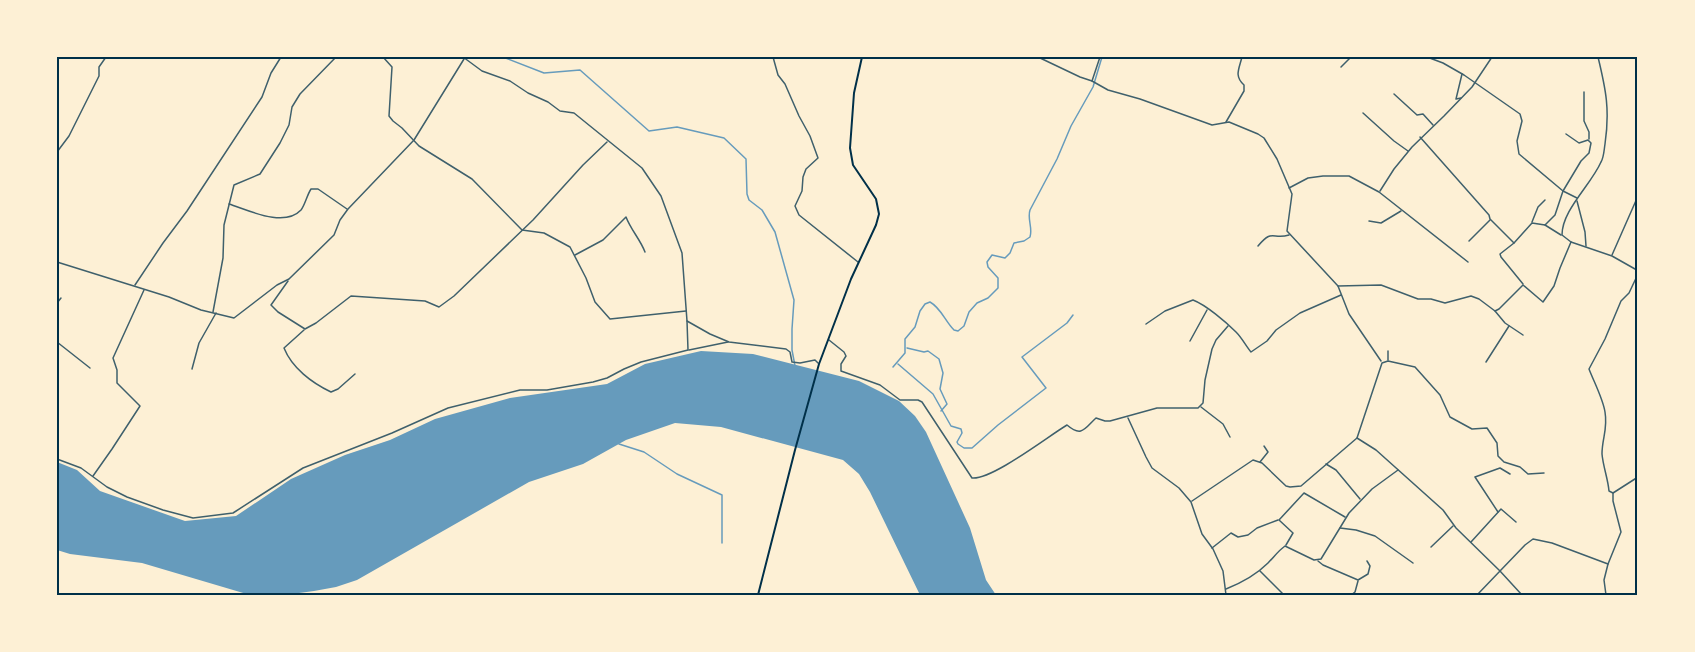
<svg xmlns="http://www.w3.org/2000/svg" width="1695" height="652" font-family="'Work Sans',sans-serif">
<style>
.water{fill:#669bbc}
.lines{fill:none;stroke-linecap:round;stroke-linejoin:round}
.stream{stroke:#669bbc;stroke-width:1.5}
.minor{stroke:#3f606c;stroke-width:1.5}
.secondary{stroke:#003049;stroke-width:2}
.neatline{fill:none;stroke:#003049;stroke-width:2}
</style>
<rect width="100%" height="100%" fill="#fdf0d5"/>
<polygon class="water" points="701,351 753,354 859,381 899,401 915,416 926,432 970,528 986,580 996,595 920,595 870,492 859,474 843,460 721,427 675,423 626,440 583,464 529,482 357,580 336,587 314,591 284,595 250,595 142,563 70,554 57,550 57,462 77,470 100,491 185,521 236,516 291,479 345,455 390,440 435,419 510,398 607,384 645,364"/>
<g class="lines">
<g class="stream">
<polyline points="503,57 544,73 580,70 649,131 677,127 724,138 746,159 747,194 749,200 762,210 775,232 794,300 792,329 792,350 795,366"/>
<polyline points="907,348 924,352 928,351 939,359 943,373 940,389 947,404 941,411"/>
<polyline points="898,364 933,394 951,426 961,429 962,433 957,442 958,444 964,448 972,448 998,425 1046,388 1022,357 1067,323 1073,315"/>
<path d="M893 367 905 353V339L915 327 920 311 925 304 930 302C941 308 945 321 954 330L958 331 964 326 969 312 977 303 988 298 998 288V278L988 267 987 262 992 255 1005 258 1010 253 1014 243 1024 241 1030 237C1033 228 1027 219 1030 210L1057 159 1071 126 1093 87 1102 57"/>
<polyline points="619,444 644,452 677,474 722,495 722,543"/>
</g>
<g class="minor">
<polyline points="383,57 392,67 389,116 393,121 402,128 419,146 472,179 522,230 544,233 570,247 586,278 595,302 610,319 686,311"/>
<polyline points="463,57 482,71 510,81 528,93 548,102 560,111 574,113 642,168 661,196 682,253 687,321 710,334 729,342 786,349 790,352 792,362 800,363 815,360 818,363"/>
<polyline points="773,57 778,75 785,84 799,116 810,136 818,158 806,169 803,177 802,191 795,206 799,215 858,262"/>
<polyline points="1038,57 1080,77 1092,81 1100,57"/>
<polyline points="1427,57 1443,63 1464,75 1520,114 1522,121 1517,141 1519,154 1563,191 1577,198"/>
<path d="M1598 57C1606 90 1610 110 1605 144 1604 150 1604 157 1601 162 1591 185 1562 210 1562 235L1571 242 1612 256 1635 269 1638 272"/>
<polyline points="1341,67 1351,57"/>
<polyline points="1092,81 1108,90 1140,99 1212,125 1229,122 1258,134 1264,138 1277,159 1292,194 1287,231 1338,286 1349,314 1381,361"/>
<polyline points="1584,92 1584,121 1589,132 1589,139"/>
<polyline points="1394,94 1417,115 1423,114 1433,125"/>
<polyline points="1461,98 1456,99 1462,74"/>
<polyline points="1363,113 1394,141 1408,151"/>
<path d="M1226 122 1244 91V85C1234 76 1239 69 1242 57"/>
<polyline points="1420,137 1489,215 1490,219 1514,243 1532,223 1545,225 1555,215 1563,191 1581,161 1589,153 1591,143 1588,140 1579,143 1566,134"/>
<polyline points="57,152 69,136 99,76 99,67 106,57"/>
<polyline points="1289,188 1308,178 1323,176 1349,176 1379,192 1468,262"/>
<polyline points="1380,191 1394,169 1412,147 1444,116 1472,87 1492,57"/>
<polyline points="1577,201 1585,232 1586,246"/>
<path d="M229 204C248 210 284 228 301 210 305 205 307 195 311 189H318L347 209"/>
<polyline points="1369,221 1381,223 1401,211"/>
<polyline points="1532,222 1538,207 1545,200"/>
<polyline points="1545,225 1561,235"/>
<polyline points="1469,241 1490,220"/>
<polyline points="1514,243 1500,254 1501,257 1523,284"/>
<path d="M1258 246C1273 228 1272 240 1289 235"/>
<path d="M575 255 603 240 626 217C631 230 640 239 645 252"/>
<polyline points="1612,255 1638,196"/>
<polyline points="57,262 169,297 201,310 234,318 277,285 289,279 334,235 340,220 348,209 414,140 464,59"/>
<path d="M1638 274 1629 293 1621 301 1605 339 1589 369C1594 382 1603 399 1605 412 1608 429 1602 438 1602 454 1603 466 1608 479 1609 491L1613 493 1638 477"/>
<polyline points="288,281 271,305 278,312 305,329 316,323 351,296 425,301 439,307 454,296 533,220 583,165 607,142"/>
<polyline points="135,285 163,243 187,211 262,97 271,73 281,57"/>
<polyline points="1338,286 1381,285 1418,299 1431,299 1445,303 1471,296 1479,299 1495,311 1499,309 1523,285 1543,302 1554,286 1560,268 1571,242"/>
<polyline points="57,303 61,298"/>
<polyline points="1495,311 1505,323 1523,335"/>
<polyline points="213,312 223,258 224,225 234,185 260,174 280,143 289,125 292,107 300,94 336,57"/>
<path d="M1146 324 1165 311 1193 300C1206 305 1226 322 1236 332 1242 338 1246 346 1251 352L1267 341 1276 330 1300 313 1341 295"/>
<path d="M304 330 284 348C292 368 312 383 331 392L338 389 355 374"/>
<path d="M829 340 844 352 846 356 841 364V371L880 385 900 400H918L922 402 972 478C992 480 1047 437 1067 425 1082 438 1085 428 1096 418L1105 421H1110L1157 408H1198L1203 403 1205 380 1212 349 1216 340 1228 326"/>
<polyline points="1190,341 1207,310"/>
<polyline points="57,342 90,368"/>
<polyline points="689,350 728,342"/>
<polyline points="1388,351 1388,360"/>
<polyline points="1486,362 1509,326"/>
<polyline points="192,369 199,343 216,313"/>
<polyline points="1201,407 1223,424 1230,437"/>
<polyline points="1128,418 1146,457 1152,468 1179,488 1191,502 1202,534 1213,549 1223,571 1226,595"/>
<polyline points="57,459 81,468 107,487 127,497 163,510 193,518 233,513 303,468 392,433 448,408 520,390 547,390 593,382 607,378 624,369 641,362 688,350 687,321"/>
<polyline points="1260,462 1268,452 1264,446"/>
<polyline points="1326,464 1336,470 1360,499"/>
<polyline points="93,476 112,449 140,406 117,383 117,370 113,358 144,290"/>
<polyline points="1192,501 1253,460 1262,463 1286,486 1290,487 1301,486 1357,438"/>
<polyline points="1498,512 1475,477 1500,468 1510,474"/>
<polyline points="1340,528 1356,530 1375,536 1413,563"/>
<polyline points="1471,542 1501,509 1516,522"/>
<polyline points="1286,545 1293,533 1279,520 1304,493 1345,517"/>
<polyline points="1431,547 1453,526"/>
<polyline points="1212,548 1231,533 1238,537 1248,535 1257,528 1278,520"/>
<polyline points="1318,561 1323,565 1358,580 1368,574 1370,566 1367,561"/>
<polyline points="1260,571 1284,595"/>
<path d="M1226 589C1241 583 1256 575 1268 563 1274 557 1278 551 1285 546L1314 560 1321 559 1349 513 1372 489 1398 470"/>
<polyline points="1351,595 1355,592 1358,581"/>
<polyline points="1477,595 1500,571 1456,528 1443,510 1376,450 1357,438 1382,363 1388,361 1415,367 1440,395 1450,417 1472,429 1487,428 1497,443 1498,456 1504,462 1520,467 1528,474 1544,473"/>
<polyline points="1522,595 1500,571 1525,545 1533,539 1552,543 1608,564"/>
<polyline points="1606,595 1604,580 1608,564 1621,532 1613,501 1613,493"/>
</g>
<polyline class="secondary" points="758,595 795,450 819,364 851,279 876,225 879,214 876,199 853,165 850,148 854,93 862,57"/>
</g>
<rect width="1695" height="652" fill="none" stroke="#fdf0d5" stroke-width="117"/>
<rect x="58" y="58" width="1578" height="536" class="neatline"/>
</svg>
